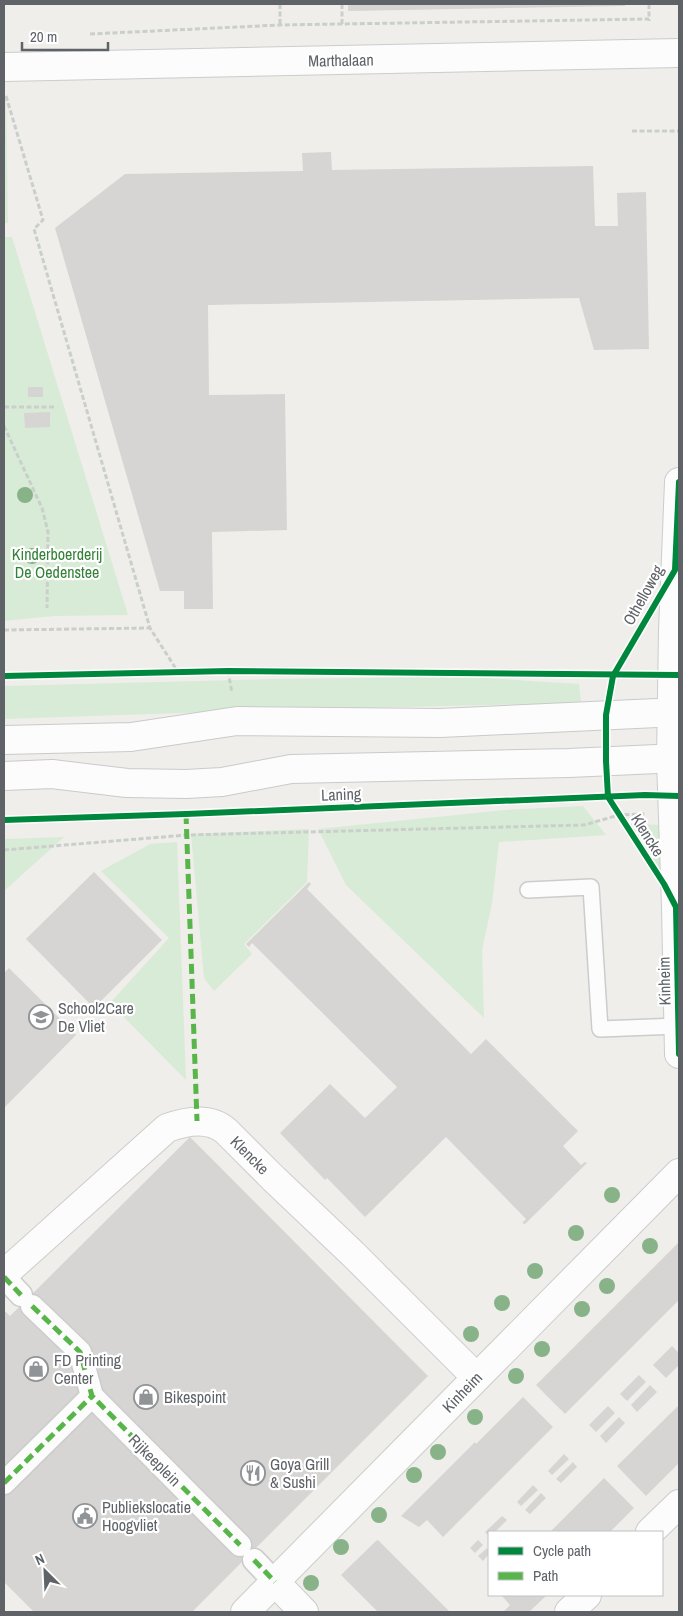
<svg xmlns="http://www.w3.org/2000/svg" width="683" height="1616" font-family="'Archivo Narrow',sans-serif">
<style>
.green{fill:#d8ebd6}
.building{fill:#d6d5d3}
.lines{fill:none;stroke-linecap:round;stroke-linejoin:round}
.service-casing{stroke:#cbcccc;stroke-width:18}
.pedestrian-casing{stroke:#cbcccc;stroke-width:25}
.minor-casing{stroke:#cbcccc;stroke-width:30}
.secondary-casing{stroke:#cacacb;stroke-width:30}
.path{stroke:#cacfcc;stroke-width:3;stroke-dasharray:5 2.5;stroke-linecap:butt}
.service{stroke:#fdfcfc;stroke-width:15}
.pedestrian{stroke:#fdfcfc;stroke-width:22}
.minor{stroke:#fdfcfc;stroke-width:28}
.secondary{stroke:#fdfcfc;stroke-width:28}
.quiet{stroke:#58b549;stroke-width:5;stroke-dasharray:10 5;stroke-linecap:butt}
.cycleway-casing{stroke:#fff;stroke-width:9}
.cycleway{stroke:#00873e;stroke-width:6}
.tree{fill:#88b388}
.labels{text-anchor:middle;stroke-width:4.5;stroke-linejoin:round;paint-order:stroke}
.street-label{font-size:16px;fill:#5f6368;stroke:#fff}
.park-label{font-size:16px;fill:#348238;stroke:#fff}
.poi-label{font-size:16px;fill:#5f6368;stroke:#fff;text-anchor:start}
</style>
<rect width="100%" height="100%" fill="#efeeea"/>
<g class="green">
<polygon points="4,97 6,97 8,223 4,223"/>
<polygon points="4,237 12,237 128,615 54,616 4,621"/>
<polygon points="469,677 579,684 581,703 273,710 4,719 4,686 272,679"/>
<polygon points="583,806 606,835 499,842 492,904 482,950 484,1018 346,885 318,829 505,810"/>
<polygon points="629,824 661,825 663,874"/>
<polygon points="309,829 307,882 244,944 252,954 214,991 204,978 191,834"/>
<polygon points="64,837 4,891 4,839"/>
<polygon points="177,842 186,1080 110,1003 169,938 101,871 150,844"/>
</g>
<g class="building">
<polygon points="348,4 625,4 625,6 348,11"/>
<polygon points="331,152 332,170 593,166 595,226 618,226 617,193 646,192 649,349 594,350 579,298 208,305 209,395 285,394 287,530 212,532 213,609 184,609 184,591 160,591 55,228 125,174 303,171 302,153"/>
<rect x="28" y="387" width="15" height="10"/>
<polygon points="50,412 50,427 25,428 24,413"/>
<polygon points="94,872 162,940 94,1008 26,939"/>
<polygon points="309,882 311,884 307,889 471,1054 486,1039 578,1131 563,1146 581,1165 585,1162 587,1163 525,1224 522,1223 526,1219 446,1137 365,1217 327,1178 325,1180 280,1133 330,1084 365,1118 397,1087 252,943 249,947 246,944"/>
<polygon points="9,968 76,1035 4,1108 4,973"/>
<polygon points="190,1137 428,1376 192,1612 34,1612 4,1582 4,1310 10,1316"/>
<polygon points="679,1242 679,1300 565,1414 536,1385"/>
<polygon points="672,1346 679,1353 679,1365 666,1378 653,1365"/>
<polygon points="639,1375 646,1382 627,1401 620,1394"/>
<polygon points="650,1385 657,1392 637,1412 631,1405"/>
<polygon points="523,1397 553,1427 443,1537 427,1520 419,1527 401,1516 475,1442 476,1444"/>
<polygon points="679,1405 679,1463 646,1496 617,1466"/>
<polygon points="608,1406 615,1413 596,1432 589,1425"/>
<polygon points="619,1417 625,1423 606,1443 600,1436"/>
<polygon points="564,1454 569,1459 552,1475 548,1471"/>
<polygon points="573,1462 577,1467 561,1483 556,1479"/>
<polygon points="604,1478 634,1508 610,1532 550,1532"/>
<polygon points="533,1485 538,1490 521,1506 517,1502"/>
<polygon points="541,1493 546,1498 530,1514 525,1510"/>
<polygon points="502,1516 507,1520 495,1532 489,1532 489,1536 485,1532"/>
<polygon points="377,1540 379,1541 450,1612 378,1612 341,1575"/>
<polygon points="478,1540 483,1545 475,1553 470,1548"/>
<polygon points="487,1548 489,1551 489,1554 483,1561 478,1556"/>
<polygon points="501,1595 547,1595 529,1612 503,1612 510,1605"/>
</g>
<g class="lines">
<defs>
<polyline id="service" points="528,890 591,887 600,1029 678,1026"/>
<g id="pedestrian">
<polyline points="4,1277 21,1295"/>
<polyline points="32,1306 80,1352 92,1396 240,1545"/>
<polyline points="4,1483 92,1396"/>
<polyline points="254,1560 275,1582"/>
</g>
<g id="minor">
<polyline points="4,67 679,53"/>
<polyline points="679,482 673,631 671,759 676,907 679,1054"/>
<path d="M4 1274 167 1128C186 1121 209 1116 226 1131L274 1179 353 1254 476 1377"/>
<polyline points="650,1532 679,1504"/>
<polyline points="275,1582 304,1612"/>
<polyline points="245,1612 679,1173"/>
<polyline points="569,1612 587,1595"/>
</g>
<g id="secondary">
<polyline points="4,740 131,737 237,721 440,723 679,712"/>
<polyline points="4,776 52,774 127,783 186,784 222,782 291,769 569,763 679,758"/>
</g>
</defs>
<use href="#service" class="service-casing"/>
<use href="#pedestrian" class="pedestrian-casing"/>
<use href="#minor" class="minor-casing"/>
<use href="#secondary" class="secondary-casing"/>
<g class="path">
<polyline points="280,4 280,25"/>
<polyline points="342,4 342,25"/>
<polyline points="649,4 649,21"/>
<polyline points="90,34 280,25 649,19"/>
<polyline points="6,96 43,220 34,229 150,628 178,672"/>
<polyline points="632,131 679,131"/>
<polyline points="4,407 56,407"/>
<polyline points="4,426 42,508 48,532 47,608"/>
<polyline points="4,630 150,628"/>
<polyline points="228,671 232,693"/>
<polyline points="4,850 187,835 584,825 619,815 646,814"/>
</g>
<use href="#service" class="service"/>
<use href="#pedestrian" class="pedestrian"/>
<use href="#minor" class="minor"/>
<use href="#secondary" class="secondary"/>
<g class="quiet">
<polyline points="186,814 197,1121"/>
<polyline points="4,1277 21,1295"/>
<polyline points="32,1306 80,1352 92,1396 240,1545"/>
<polyline points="4,1483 92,1396"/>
<polyline points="254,1560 275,1582"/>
</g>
<defs>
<g id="cycleway">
<polyline points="679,482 675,570 613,676 606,715 606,761 608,797 664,884 676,907 679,1054"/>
<polyline points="4,676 228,671 679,675"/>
<polyline points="4,820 186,814 645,795 679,796"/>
</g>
</defs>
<use href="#cycleway" class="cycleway-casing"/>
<use href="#cycleway" class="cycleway"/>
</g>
<g class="tree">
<circle cx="25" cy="495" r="8"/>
<circle cx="32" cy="556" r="8"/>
<circle cx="612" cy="1195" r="8"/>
<circle cx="576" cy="1233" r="8"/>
<circle cx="650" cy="1246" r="8"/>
<circle cx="535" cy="1271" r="8"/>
<circle cx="607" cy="1286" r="8"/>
<circle cx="502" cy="1303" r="8"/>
<circle cx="582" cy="1309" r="8"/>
<circle cx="471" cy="1334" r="8"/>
<circle cx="542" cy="1349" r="8"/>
<circle cx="516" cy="1376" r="8"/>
<circle cx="475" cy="1417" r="8"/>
<circle cx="438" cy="1452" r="8"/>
<circle cx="414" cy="1475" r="8"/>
<circle cx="379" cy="1515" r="8"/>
<circle cx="341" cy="1547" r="8"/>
<circle cx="311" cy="1583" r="8"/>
</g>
<defs>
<symbol id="school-ring" viewBox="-11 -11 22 22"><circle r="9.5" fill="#fff" stroke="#919496" stroke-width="1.5"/><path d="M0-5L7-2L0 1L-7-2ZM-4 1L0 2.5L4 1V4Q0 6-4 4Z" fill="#919496"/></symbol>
<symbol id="shop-ring" viewBox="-11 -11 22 22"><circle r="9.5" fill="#fff" stroke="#919496" stroke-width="1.5"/><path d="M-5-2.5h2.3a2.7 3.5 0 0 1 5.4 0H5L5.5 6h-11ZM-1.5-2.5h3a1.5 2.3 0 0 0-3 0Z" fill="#919496"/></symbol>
<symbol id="restaurant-ring" viewBox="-11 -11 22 22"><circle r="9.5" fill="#fff" stroke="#919496" stroke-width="1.5"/><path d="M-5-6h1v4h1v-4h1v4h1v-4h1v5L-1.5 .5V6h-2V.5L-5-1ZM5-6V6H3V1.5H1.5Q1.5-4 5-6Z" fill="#919496"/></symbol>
<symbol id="civic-ring" viewBox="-11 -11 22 22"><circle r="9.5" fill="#fff" stroke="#919496" stroke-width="1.5"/><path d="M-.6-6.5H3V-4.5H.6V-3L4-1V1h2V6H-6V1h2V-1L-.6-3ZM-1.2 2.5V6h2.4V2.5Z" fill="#919496"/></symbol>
</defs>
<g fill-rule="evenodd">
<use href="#school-ring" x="27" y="1003" width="28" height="28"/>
<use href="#shop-ring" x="22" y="1355" width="28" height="28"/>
<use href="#shop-ring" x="132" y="1383" width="28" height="28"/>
<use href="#restaurant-ring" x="239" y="1459" width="28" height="28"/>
<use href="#civic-ring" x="71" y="1502" width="28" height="28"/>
</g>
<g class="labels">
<g class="street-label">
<text transform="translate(341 60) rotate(-1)" y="6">Marthalaan</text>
<text transform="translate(643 595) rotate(-61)" y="6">Othelloweg</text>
<text transform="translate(341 794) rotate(-2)" y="6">Laning</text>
<text transform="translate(648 835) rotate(58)" y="6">Klencke</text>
<text transform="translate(664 981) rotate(-91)" y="6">Kinheim</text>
<text transform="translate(250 1155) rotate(45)" y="6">Klencke</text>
<text transform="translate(462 1392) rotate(-46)" y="6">Kinheim</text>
<text transform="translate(155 1460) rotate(45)" y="6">Rijkeeplein</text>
</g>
<g class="park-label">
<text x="57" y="560">Kinderboerderij<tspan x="57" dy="18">De Oedenstee</tspan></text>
</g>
<g class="poi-label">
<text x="58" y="1014">School2Care<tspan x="58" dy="18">De Vliet</tspan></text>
<text x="54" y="1366">FD Printing<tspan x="54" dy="18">Center</tspan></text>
<text x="164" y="1403">Bikespoint</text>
<text x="270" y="1470">Goya Grill<tspan x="270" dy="18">&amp; Sushi</tspan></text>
<text x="102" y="1513">Publiekslocatie<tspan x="102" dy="18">Hoogvliet</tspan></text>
</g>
</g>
<rect width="683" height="1616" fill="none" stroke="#5f6368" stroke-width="10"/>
<rect x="488" y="1531" width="175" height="65" fill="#ffffff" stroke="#bfc1c3"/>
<rect x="498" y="1547" width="25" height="8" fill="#00873e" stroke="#bfc1c3"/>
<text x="533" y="1556" font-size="15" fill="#5f6368">Cycle path</text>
<rect x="498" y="1572" width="25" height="8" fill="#58b549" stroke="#bfc1c3"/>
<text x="533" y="1581" font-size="15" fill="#5f6368">Path</text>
<g transform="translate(45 1571) rotate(336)" stroke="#ffffff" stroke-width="4" paint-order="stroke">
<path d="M0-4L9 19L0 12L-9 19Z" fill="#5f6368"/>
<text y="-8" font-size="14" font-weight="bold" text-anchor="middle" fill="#5f6368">N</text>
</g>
<path d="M22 42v8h86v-8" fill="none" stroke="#5f6368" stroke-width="2.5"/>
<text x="30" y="42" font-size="15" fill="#5f6368" stroke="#ffffff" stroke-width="4" paint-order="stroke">20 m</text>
</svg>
